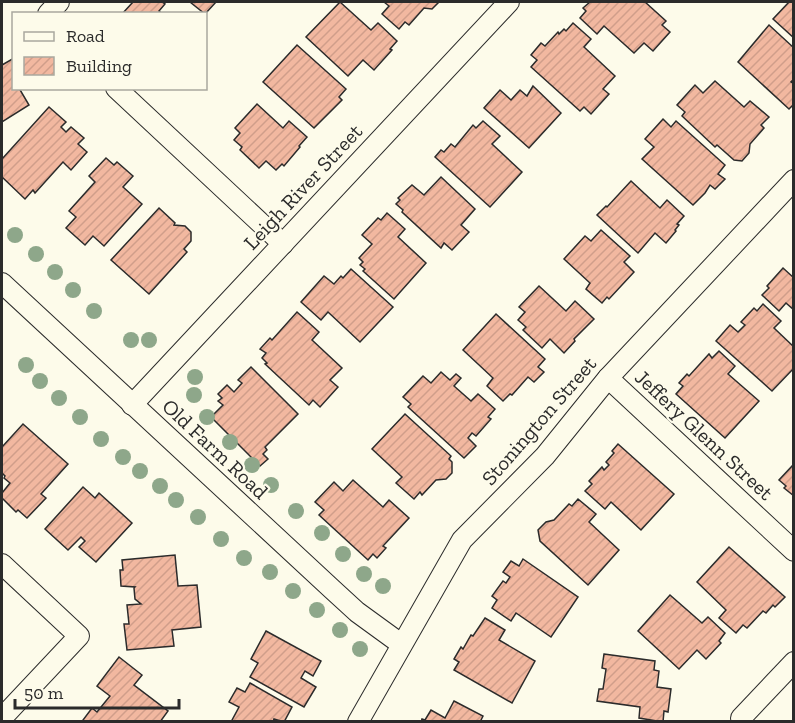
<svg xmlns="http://www.w3.org/2000/svg" width="795" height="723" font-family="'Zilla Slab',serif">
<style>
.building{fill:url(#building-hatch);stroke:#2b2b2b;stroke-width:1.5}
.lines{fill:none;stroke-linecap:round;stroke-linejoin:round}
.minor-casing{stroke:#2b2b2b;stroke-width:22}
.minor{stroke:#fdfbea;stroke-width:20}
.tree{fill:#8ea78a}
.labels{text-anchor:middle;stroke-width:4.5;stroke-linejoin:round;paint-order:stroke}
.street-label{font-size:21px;fill:#2b2b2b;stroke:#fdfbea}
</style>
<defs>
<pattern id="building-hatch" width="6" height="6" patternUnits="userSpaceOnUse" patternTransform="scale(1.5)"><rect width="6" height="6" fill="#f2b8a0"/><path d="M-1 1l2-2M0 6l6-6M5 7l2-2" fill="none" stroke="#d09e8a"/></pattern>
</defs>
<rect width="100%" height="100%" fill="#fdfbea"/>
<g class="building">
<polygon points="133,2 162,2 165,4 159,11 162,14 122,14"/>
<polygon points="190,2 216,2 205,14"/>
<polygon points="340,2 371,30 378,23 397,41 390,49 392,50 374,70 363,60 348,76 306,37"/>
<polygon points="384,2 439,2 432,9 424,8 409,25 405,22 399,29 382,14 389,6"/>
<polygon points="590,2 645,2 666,21 662,25 670,32 653,51 644,43 634,53 604,26 597,34 580,18 586,11 583,8"/>
<polygon points="789,2 794,2 794,38 773,19"/>
<polygon points="573,23 591,39 584,47 615,76 603,89 609,94 591,114 584,107 580,111 531,67 537,60 531,55 541,43 545,46 558,32 559,34 564,29 566,31"/>
<polygon points="769,25 794,48 794,79 791,82 794,84 794,104 789,109 738,62"/>
<polygon points="297,45 346,89 339,97 342,100 314,128 263,82"/>
<polygon points="14,58 14,88 19,88 29,105 2,122 2,65"/>
<polygon points="715,81 744,107 750,101 769,117 761,125 764,128 750,144 749,153 742,161 734,160 717,145 715,147 682,116 685,112 677,105 695,85 703,93"/>
<polygon points="533,86 561,113 529,148 484,108 500,90 511,100 520,90 527,96"/>
<polygon points="257,104 283,128 289,121 307,137 299,146 300,147 284,166 282,164 276,170 266,161 259,168 240,150 242,147 234,140 240,133 235,128"/>
<polygon points="49,107 66,122 61,127 66,132 71,127 84,138 78,144 87,152 71,170 63,162 35,193 33,190 25,199 2,177 2,159"/>
<polygon points="663,119 671,127 676,121 725,165 718,174 725,179 715,189 710,185 705,193 693,205 642,159 654,147 645,139"/>
<polygon points="483,121 500,136 492,144 522,172 490,207 435,157 441,150 444,152 451,144 455,147 473,125 476,128"/>
<polygon points="106,158 114,165 117,162 133,176 123,187 142,204 104,246 93,236 85,245 66,228 76,217 69,211 95,182 89,176"/>
<polygon points="441,177 475,209 461,225 469,232 452,250 444,243 441,248 402,212 403,210 396,204 400,200 398,198 412,185 424,195"/>
<polygon points="631,181 660,208 667,200 684,216 677,224 679,225 675,230 676,231 666,243 655,233 638,253 597,215 606,206 607,207"/>
<polygon points="159,208 175,223 174,225 185,226 191,232 191,241 184,249 187,252 149,294 111,260"/>
<polygon points="387,213 405,229 398,237 426,263 394,299 363,271 365,269 360,265 363,262 359,258 372,244 362,235 378,218 381,220"/>
<polygon points="601,230 630,256 624,262 634,272 609,299 607,297 602,303 586,289 590,283 564,259 585,236 591,241"/>
<polygon points="783,268 794,278 794,310 786,303 779,311 762,295 769,288 767,286"/>
<polygon points="351,269 393,307 360,342 328,312 321,320 301,302 324,276 334,284 341,276 343,278"/>
<polygon points="539,286 566,311 575,301 594,319 574,339 575,341 564,353 550,339 542,348 523,330 526,327 518,320 525,312 519,307"/>
<polygon points="763,304 781,321 774,328 794,347 794,368 772,391 716,341 730,325 738,332 745,325 741,322 754,308 757,311"/>
<polygon points="297,312 319,332 312,340 342,368 330,380 338,387 320,407 313,400 309,405 265,364 267,363 262,358 266,353 260,349 270,338 272,340"/>
<polygon points="496,314 545,359 538,367 544,372 534,382 528,377 512,395 510,394 503,401 487,386 493,378 463,350"/>
<polygon points="719,351 735,366 728,374 759,401 725,438 676,394 683,386 679,383 687,374 689,376 709,354 712,358"/>
<polygon points="251,367 298,414 265,447 267,450 263,454 268,459 260,466 211,417 223,405 218,401 222,398 218,394 227,385 234,392 242,383 238,380"/>
<polygon points="441,372 450,380 456,374 461,378 454,386 471,401 478,394 495,409 488,417 491,419 476,436 472,433 468,438 476,446 464,458 408,407 411,404 403,397 423,376 431,383"/>
<polygon points="405,414 451,456 449,459 452,462 452,473 446,479 436,480 422,495 420,492 414,499 396,483 402,477 372,449"/>
<polygon points="23,424 68,464 41,494 46,498 27,518 18,510 16,512 2,498 2,493 10,483 4,478 5,476 3,474 2,475 2,447"/>
<polygon points="618,444 674,494 641,530 611,502 605,509 585,491 592,484 589,481 602,467 604,470 609,465 606,462 614,453 612,451"/>
<polygon points="794,464 794,496 784,488 786,486 779,480"/>
<polygon points="353,480 383,507 389,500 409,518 383,546 386,548 377,558 373,554 368,560 319,515 324,510 315,502 334,482 343,491"/>
<polygon points="83,487 95,498 99,493 132,523 96,562 79,547 85,541 81,537 68,550 45,529"/>
<polygon points="578,499 596,514 589,522 619,550 588,585 540,541 538,530 546,522 554,520 569,504 572,506"/>
<polygon points="729,547 785,597 775,607 773,605 766,613 763,611 747,628 743,625 736,633 719,618 726,610 697,582"/>
<polygon points="175,555 178,586 197,585 201,627 172,630 174,646 127,650 124,624 129,624 127,605 141,604 135,599 134,588 135,587 121,586 120,570 123,570 122,560"/>
<polygon points="523,559 578,597 551,637 516,613 511,621 492,608 497,600 492,596 503,581 506,583 510,577 503,572 511,561 519,566"/>
<polygon points="670,595 702,623 708,617 725,633 719,641 721,643 706,659 697,650 679,669 638,631"/>
<polygon points="485,618 505,630 499,640 535,661 512,703 454,670 459,662 454,659 461,647 463,649 471,635 473,636"/>
<polygon points="266,631 321,661 313,676 305,671 301,678 316,687 304,707 250,677 258,663 251,659"/>
<polygon points="604,654 655,661 654,670 659,671 657,687 671,689 668,712 664,711 663,722 639,718 640,707 597,701 599,689 603,689 606,669 602,668"/>
<polygon points="119,657 142,675 134,685 168,711 160,722 86,722 83,720 92,708 97,712 110,696 97,686"/>
<polygon points="250,683 292,707 284,722 274,719 273,722 231,722 239,707 229,702 237,688 245,692"/>
<polygon points="454,701 483,716 480,722 421,722 422,719 425,720 431,710 445,718"/>
</g>
<g class="lines">
<defs>
<g id="minor">
<polyline points="48,14 59,2"/>
<polyline points="116,88 283,244"/>
<polyline points="2,283 333,590 357,612 401,644"/>
<polyline points="608,378 794,551"/>
<polyline points="132,405 509,2"/>
<polyline points="2,564 79,636 2,718"/>
<polyline points="741,718 794,662"/>
<polyline points="358,722 462,540 545,456 608,378 794,180"/>
</g>
</defs>
<use href="#minor" class="minor-casing"/>
<use href="#minor" class="minor"/>
</g>
<g class="tree">
<circle cx="15" cy="235" r="8"/>
<circle cx="36" cy="254" r="8"/>
<circle cx="55" cy="272" r="8"/>
<circle cx="73" cy="290" r="8"/>
<circle cx="94" cy="311" r="8"/>
<circle cx="131" cy="340" r="8"/>
<circle cx="149" cy="340" r="8"/>
<circle cx="26" cy="365" r="8"/>
<circle cx="195" cy="377" r="8"/>
<circle cx="40" cy="381" r="8"/>
<circle cx="194" cy="395" r="8"/>
<circle cx="59" cy="398" r="8"/>
<circle cx="80" cy="417" r="8"/>
<circle cx="207" cy="417" r="8"/>
<circle cx="101" cy="439" r="8"/>
<circle cx="230" cy="442" r="8"/>
<circle cx="123" cy="457" r="8"/>
<circle cx="252" cy="465" r="8"/>
<circle cx="140" cy="471" r="8"/>
<circle cx="271" cy="485" r="8"/>
<circle cx="160" cy="486" r="8"/>
<circle cx="176" cy="500" r="8"/>
<circle cx="296" cy="511" r="8"/>
<circle cx="198" cy="517" r="8"/>
<circle cx="322" cy="533" r="8"/>
<circle cx="221" cy="539" r="8"/>
<circle cx="343" cy="554" r="8"/>
<circle cx="244" cy="558" r="8"/>
<circle cx="270" cy="572" r="8"/>
<circle cx="364" cy="574" r="8"/>
<circle cx="383" cy="586" r="8"/>
<circle cx="293" cy="591" r="8"/>
<circle cx="317" cy="610" r="8"/>
<circle cx="340" cy="630" r="8"/>
<circle cx="360" cy="649" r="8"/>
</g>
<g class="labels">
<g class="street-label">
<text transform="translate(303 187) rotate(-47)" y="7">Leigh River Street</text>
<text transform="translate(539 421) rotate(-49)" y="7">Stonington Street</text>
<text transform="translate(704 435) rotate(43)" y="7">Jeffery Glenn Street</text>
<text transform="translate(215 449) rotate(43)" y="7">Old Farm Road</text>
</g>
</g>
<rect width="795" height="723" fill="none" stroke="#2b2b2b" stroke-width="6"/>
<rect x="12" y="12" width="195" height="78" fill="#fdfbea" stroke="#a9a89e" stroke-width="1.5"/>
<rect x="24" y="32" width="30" height="9" fill="#fdfbea" stroke="#a9a89e" stroke-width="1.5"/>
<text x="66" y="42" font-size="18" fill="#2b2b2b">Road</text>
<rect x="24" y="57" width="30" height="18" fill="url(#building-hatch)" stroke="#a9a89e" stroke-width="1.5"/>
<text x="66" y="72" font-size="18" fill="#2b2b2b">Building</text>
<path d="M15 699v9h164v-9" fill="none" stroke="#2b2b2b" stroke-width="3"/>
<text x="24" y="699" font-size="18" fill="#2b2b2b" stroke="#fdfbea" stroke-width="4.5" paint-order="stroke">50 m</text>
</svg>
